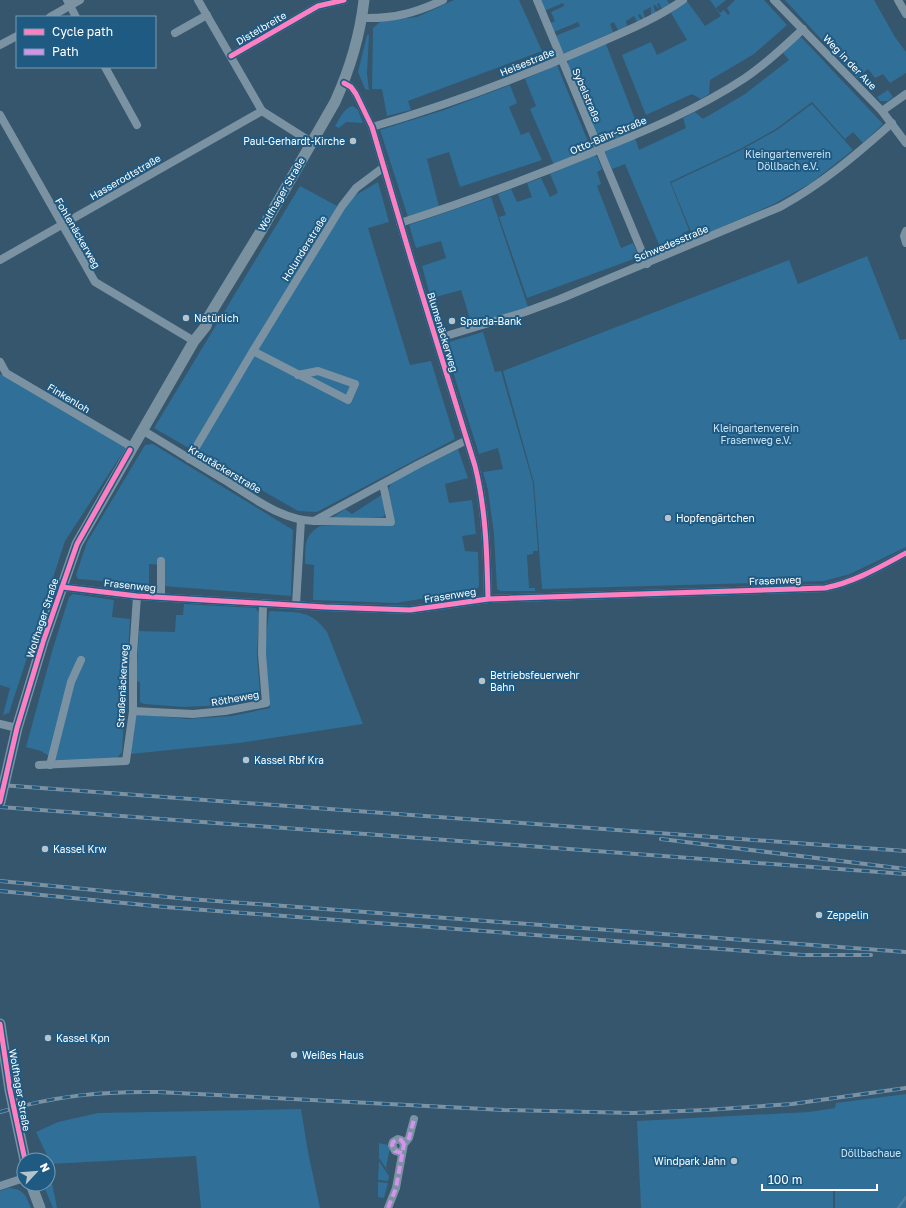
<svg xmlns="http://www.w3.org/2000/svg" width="906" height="1208" font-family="'Golos Text',sans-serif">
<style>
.green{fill:#306f97}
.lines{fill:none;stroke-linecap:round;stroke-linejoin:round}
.stream{stroke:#527c97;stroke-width:2.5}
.minor{stroke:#7b92a2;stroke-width:8}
.major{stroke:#7a919f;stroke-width:11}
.rail-casing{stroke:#7c92a2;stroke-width:4}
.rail{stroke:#1f5a82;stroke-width:2.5;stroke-dasharray:8;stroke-linecap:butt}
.quiet{stroke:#d193ec;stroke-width:4;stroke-dasharray:8 4;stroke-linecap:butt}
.cycleway-casing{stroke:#1f5a82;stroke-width:8}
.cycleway{stroke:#ff80c0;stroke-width:5}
.poi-dot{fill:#b8c4cc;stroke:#1f5a82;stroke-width:1.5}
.labels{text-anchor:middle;stroke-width:4;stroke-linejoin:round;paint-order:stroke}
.street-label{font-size:10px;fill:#fff;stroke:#1f5a82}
.poi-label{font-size:10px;fill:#fff;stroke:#1f5a82;text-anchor:start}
.park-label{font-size:10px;fill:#c9e5f7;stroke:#1f5a82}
</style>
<rect width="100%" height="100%" fill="#35566c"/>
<g class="green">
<polygon points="454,0 519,0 542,51 408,101 411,110 387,116 382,89 372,89 373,28 381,21 417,17"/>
<polygon points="539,0 667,0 670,4 662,9 659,3 657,4 660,10 655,5 653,6 656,12 651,15 651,7 643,11 645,18 643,19 640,14 638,15 641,20 637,22 634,16 626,21 627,26 618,30 614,22 610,24 613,32 565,53 562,52 555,36 580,26 578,22 554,32 550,23 555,21 551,12 564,6 563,3 544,11"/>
<polygon points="710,0 726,0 716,8 720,13 724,10 728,15 730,13 727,8 735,0 764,0 787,25 754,54 710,80 709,94 701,99 692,94 646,115 622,55 651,42 657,55 687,40 671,13 687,1 705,26 721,16"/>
<polygon points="785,0 874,0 895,37 906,52 906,73 890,83 883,74 875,78 868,69 857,78"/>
<polygon points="367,35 369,35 367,73 369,90 365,89 358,72"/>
<polygon points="799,37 802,38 883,124 863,143 853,132 845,139 812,102 776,129 740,149 670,182 689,230 682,234 685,244 663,254 625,164 612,169 604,151 635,138 639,150 686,128 683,118 695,112 703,119 745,94 789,60 783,53"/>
<polygon points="606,44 638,127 629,133 604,143 600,142 567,66 569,60"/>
<polygon points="557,65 591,149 554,165 530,109 536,106 525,79"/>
<polygon points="510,85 517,103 509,107 521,135 529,132 542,160 460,187 449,152 427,159 439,207 408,217 380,130 444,110"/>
<polygon points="888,90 893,97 888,101 880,101 877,97"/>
<polygon points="812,104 853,150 811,183 774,204 694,239 671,183 741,150 777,130"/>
<path d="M353 106 358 110 363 123 346 122 339 128 335 126C340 118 344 108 353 106Z"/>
<polygon points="594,155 597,157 602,169 597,172 601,184 597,186 621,248 633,243 639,257 527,298 499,217 506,215 498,194 511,189 517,202 532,197 527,183 541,178 550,197 558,193 550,174"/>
<polygon points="378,182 389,222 368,228 410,365 431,361 455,439 317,512 298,511 154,428 300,186 337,206"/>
<polygon points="491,197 528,307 472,325 461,290 436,297 436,292 433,293 431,299 422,266 446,258 441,241 416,248 409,225"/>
<polygon points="867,256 900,340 906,339 906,547 850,574 824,581 542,589 534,483 503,371 789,260 798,284"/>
<polygon points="483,332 495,372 501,371 533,483 538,551 533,551 533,554 527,555 529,588 535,588 535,591 501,591 497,589 494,534 488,490 483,472 503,469 498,448 479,454 445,347 446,343"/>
<polygon points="3,373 127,446 65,541 9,713 3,715 10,688 0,685 0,375"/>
<polygon points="153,444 293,530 291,596 163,586 163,565 149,564 149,585 78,579 76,575 87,542 145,445"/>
<path d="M458 449 468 478 445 484 449 503 472 500 476 534 462 536 465 551 478 552 479 586 476 590 396 603 313 600 314 565 305 564C306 546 303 536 320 526L394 524C392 510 382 493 393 481Z"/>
<polygon points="383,494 386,513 383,517 332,518 345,509 352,514"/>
<polygon points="73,594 114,600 112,617 130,619 122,752 117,758 57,761 41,751 26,747 53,648 69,597"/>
<polygon points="184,604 256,608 259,613 257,656 260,692 257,695 225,698 226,705 184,707 144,704 140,702 140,682 136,681 139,631 175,632 176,615 183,615"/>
<path d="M271 611C298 613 310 609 327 632L363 724 239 743 130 754 135 716 138 714 188 719 232 716 270 708 265 646 269 612Z"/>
<polygon points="906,1094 906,1208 835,1208 835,1190 833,1190 833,1208 641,1208 637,1121 809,1112 835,1108 836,1103"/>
<polygon points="301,1109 308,1152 320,1208 201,1208 196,1156 51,1164 36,1132 58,1122 98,1113"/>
<polygon points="379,1143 388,1145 390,1148 386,1167 390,1174 379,1158"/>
<polygon points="379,1161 389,1176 388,1181 378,1180"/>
<polygon points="48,1173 51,1178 57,1208 53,1208 43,1184 48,1184"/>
<polygon points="378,1182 388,1183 384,1198 378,1197"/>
<path d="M8 1188C24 1189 25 1194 31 1208H0V1191Z"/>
</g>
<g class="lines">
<polyline class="stream" points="898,1208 906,1197"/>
<g class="minor">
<polyline points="67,0 76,17"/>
<polyline points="198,0 262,111 311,142"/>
<polyline points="537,0 647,264"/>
<polyline points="774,0 882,111 906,143"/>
<polyline points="898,0 906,14"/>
<polyline points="50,17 80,0"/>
<path d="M362 18C393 19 415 13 443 0"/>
<polyline points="175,33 207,15"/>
<polyline points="0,45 17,36"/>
<polyline points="231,56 318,6 344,0"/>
<polyline points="105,67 137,125"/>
<path d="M344 83 351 87 356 94 372 127 411 259 475 466C486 510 487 554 488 599"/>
<polyline points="882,111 906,94"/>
<polyline points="0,115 95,282 194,341"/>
<path d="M372 127C448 105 522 77 594 45 624 32 656 19 683 0"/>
<path d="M400 223C466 202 530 178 593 152 646 131 698 109 745 78 766 64 785 46 803 29"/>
<polyline points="906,231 904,236 906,243"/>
<polyline points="0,260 262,111"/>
<path d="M436 339 525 312 560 299 780 207C822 184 856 155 892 123"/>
<polyline points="253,351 348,400 355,384 318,371 298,375"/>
<polyline points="0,362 6,373 132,447"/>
<path d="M142 430C169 446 196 463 223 479 251 496 280 520 314 521L419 464 467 440"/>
<polyline points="189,459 253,351 342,206 356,188 384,167"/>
<polyline points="315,521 391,522 383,484"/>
<path d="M62 587 137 596 325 607 410 610 488 599 825 588C855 582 880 567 906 553"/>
<polyline points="161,597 161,561"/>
<polyline points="296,605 301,520"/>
<polyline points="133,711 193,714 225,711 266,703 262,654 263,603"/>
<polyline points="0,724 17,728"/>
<polyline points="39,765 126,761 133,711 133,655 137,596"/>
<polyline points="50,765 71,682 81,660"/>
<polyline points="402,1153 395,1151 392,1145 393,1142 398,1139 401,1140 404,1144"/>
<polyline points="0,1186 24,1178"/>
<polyline points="388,1208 396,1188 404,1144 409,1138 414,1119"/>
</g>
<g class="major">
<path d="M0 802 17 728 43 642 77 544 194 341 206 326 209 316 261 231 335 102C350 69 360 36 364 0"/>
<polyline points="0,1024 10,1090 25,1160"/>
<polyline points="31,1184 40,1208"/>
</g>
<defs>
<g id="rail">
<polyline points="0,785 906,851"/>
<polyline points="0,807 906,874"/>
<polyline points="661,839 906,869"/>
<polyline points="0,881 189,899 906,952"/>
<polyline points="0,891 165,907 694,947 803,955 871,955"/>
<path d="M0 1112C54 1096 102 1091 158 1092L504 1110 633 1113 706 1110 792 1104 906 1088"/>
</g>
</defs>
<use href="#rail" class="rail-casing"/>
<use href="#rail" class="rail"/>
<g class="quiet">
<polyline points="402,1153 395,1151 392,1145 393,1142 398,1139 401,1140 404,1144"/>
<polyline points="388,1208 396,1188 404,1144 409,1138 414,1119"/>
</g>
<defs>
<g id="cycleway">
<polyline points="231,56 318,6 344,0"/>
<path d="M344 83 351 87 356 94 372 127 411 259 475 466C486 510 487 554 488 599"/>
<path d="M62 587 137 596 325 607 410 610 488 599 825 588C855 582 880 567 906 553"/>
<polyline points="0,802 17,728 43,642 77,544 130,450"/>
<polyline points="0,1024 10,1090 25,1160"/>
</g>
</defs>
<use href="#cycleway" class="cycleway-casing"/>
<use href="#cycleway" class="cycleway"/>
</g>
<g class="poi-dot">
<circle cx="353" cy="141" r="4"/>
<circle cx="186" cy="318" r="4"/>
<circle cx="452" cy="321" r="4"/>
<circle cx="668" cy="518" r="4"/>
<circle cx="482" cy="681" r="4"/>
<circle cx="246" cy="760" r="4"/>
<circle cx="45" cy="849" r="4"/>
<circle cx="819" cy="915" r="4"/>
<circle cx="48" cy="1038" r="4"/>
<circle cx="294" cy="1055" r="4"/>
<circle cx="734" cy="1161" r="4"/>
</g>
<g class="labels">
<g class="street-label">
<text transform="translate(261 28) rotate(-30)" y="4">Distelbreite</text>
<text transform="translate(527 62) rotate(-22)" y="4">Heisestraße</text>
<text transform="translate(850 62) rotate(46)" y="4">Weg in der Aue</text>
<text transform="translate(587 95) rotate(67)" y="4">Sybelstraße</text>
<text transform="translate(608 135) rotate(-23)" y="4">Otto-Bähr-Straße</text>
<text transform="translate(125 177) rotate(-30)" y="4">Hasserodtstraße</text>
<text transform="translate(281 194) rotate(-60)" y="4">Wolfhager Straße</text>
<text transform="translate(78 233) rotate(60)" y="4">Fohlenäckerweg</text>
<text transform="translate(671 243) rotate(-23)" y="4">Schwedesstraße</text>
<text transform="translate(304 248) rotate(-58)" y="4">Holunderstraße</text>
<text transform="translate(443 332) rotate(73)" y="4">Blumenäckerweg</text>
<text transform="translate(69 398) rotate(31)" y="4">Finkenloh</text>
<text transform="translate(225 469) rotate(31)" y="4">Krautäckerstraße</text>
<text transform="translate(775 580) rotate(-2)" y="4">Frasenweg</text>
<text transform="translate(130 585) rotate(6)" y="4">Frasenweg</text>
<text transform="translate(450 595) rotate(-9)" y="4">Frasenweg</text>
<text transform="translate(42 618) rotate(-72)" y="4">Wolfhager Straße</text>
<text transform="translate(122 686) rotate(-87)" y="4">Straßenäckerweg</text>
<text transform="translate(235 698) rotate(-10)" y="4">Rötheweg</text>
<text transform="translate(20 1090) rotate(80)" y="4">Wolfhager Straße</text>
</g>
<g class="poi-label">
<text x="345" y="145" text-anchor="end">Paul-Gerhardt-Kirche</text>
<text x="194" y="322">Natürlich</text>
<text x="460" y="325">Sparda-Bank</text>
<text x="676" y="522">Hopfengärtchen</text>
<text x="490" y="679">Betriebsfeuerwehr<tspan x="490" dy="12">Bahn</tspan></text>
<text x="254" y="764">Kassel Rbf Kra</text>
<text x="53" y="853">Kassel Krw</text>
<text x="827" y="919">Zeppelin</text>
<text x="56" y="1042">Kassel Kpn</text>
<text x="302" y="1059">Weißes Haus</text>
<text x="726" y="1165" text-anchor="end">Windpark Jahn</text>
</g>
<g class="park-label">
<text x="788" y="158">Kleingartenverein<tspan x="788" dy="12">Döllbach e.V.</tspan></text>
<text x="756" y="432">Kleingartenverein<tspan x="756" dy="12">Frasenweg e.V.</tspan></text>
<text x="871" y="1157">Döllbachaue</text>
</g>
</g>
<rect x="16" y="16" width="140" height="52" fill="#1f5a82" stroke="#799cb4"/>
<rect x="24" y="29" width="20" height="6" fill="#ff80c0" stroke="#799cb4"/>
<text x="52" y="36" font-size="12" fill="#ffffff">Cycle path</text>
<rect x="24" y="49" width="20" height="6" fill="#d193ec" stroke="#799cb4"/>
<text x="52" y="56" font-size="12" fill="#ffffff">Path</text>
<g transform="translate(36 1172) rotate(64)"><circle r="19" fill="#1f5a82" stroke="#799cb4"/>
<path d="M0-3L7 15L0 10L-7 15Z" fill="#b8c4cc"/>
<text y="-6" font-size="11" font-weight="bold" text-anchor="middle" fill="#ffffff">N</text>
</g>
<path d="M762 1184v6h115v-6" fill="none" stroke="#ffffff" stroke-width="2"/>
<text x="768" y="1184" font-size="12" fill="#ffffff" stroke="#1f5a82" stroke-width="3" paint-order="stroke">100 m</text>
</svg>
